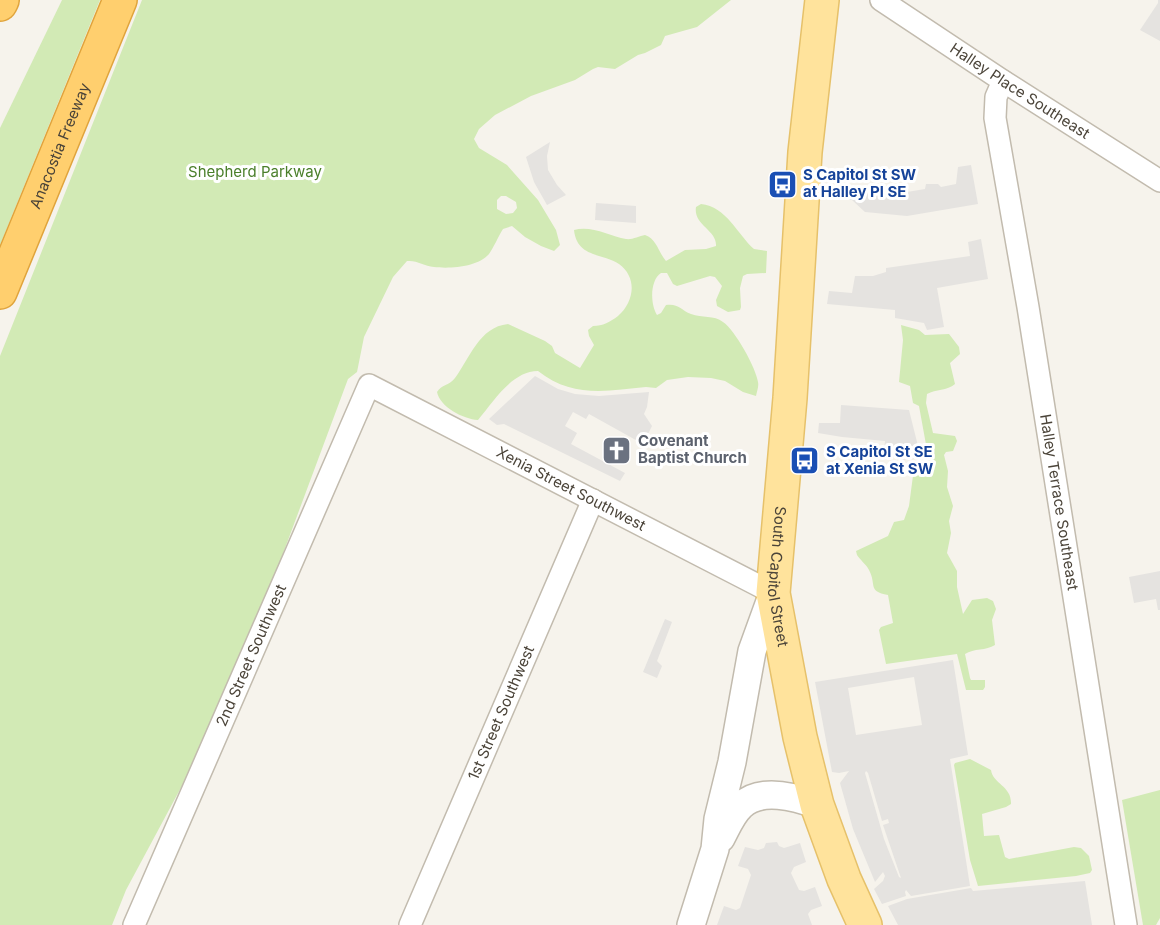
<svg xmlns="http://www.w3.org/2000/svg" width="1160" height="925" font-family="Inter,sans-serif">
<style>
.green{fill:#d2eab5;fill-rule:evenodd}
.parking{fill:#e5e3e0;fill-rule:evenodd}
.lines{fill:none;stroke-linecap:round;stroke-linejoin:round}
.minor-casing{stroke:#c2bbae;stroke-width:24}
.tertiary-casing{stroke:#c2bbae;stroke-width:30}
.primary-casing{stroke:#e6c16a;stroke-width:36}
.motorway-casing{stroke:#e0a43c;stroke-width:36}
.minor{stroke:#fff;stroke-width:21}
.tertiary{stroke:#fff;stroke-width:27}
.primary{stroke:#ffe39c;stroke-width:33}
.motorway{stroke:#ffcf6e;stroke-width:33}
.labels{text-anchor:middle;stroke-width:6;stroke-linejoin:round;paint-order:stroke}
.street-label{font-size:15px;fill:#4b4439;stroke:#fff}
.park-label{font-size:15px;fill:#4a7f2a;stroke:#fff}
.transit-label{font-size:15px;font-weight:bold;fill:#164399;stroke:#fff;text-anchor:start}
.worship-label{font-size:15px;font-weight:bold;fill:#5b616d;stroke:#fff;text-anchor:start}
</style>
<rect width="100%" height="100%" fill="#f6f3ec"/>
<g class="green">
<polygon points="62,0 100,0 0,245 0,128"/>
<path d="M142 0H731L697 27 665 36 661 45 645 53 638 55 615 69 598 67 593 69 575 80 531 96 495 115 479 129 474 139 479 148 507 165 538 200 556 230 560 245 554 251 541 246 525 237 512 226 503 229C498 237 494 247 489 254 478 267 450 269 434 267 424 266 417 260 407 261L393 277 364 337 357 372 348 379 281 559 199 754 126 890 112 925H0V356ZM501 196H506L516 202 517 208 513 213 506 214 497 209V200Z"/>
<path d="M701 204C726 206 738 235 754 249L767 251 766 273 747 274 743 276 740 288 741 307 740 310 728 312 717 306 716 300 722 286 715 277 710 276 677 286 673 284 667 273H661C650 280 650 304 657 315L661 313 666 305C678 303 681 310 691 314 702 318 714 315 723 322 735 330 756 368 758 382 759 386 757 391 756 396L743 392 725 381 711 378 688 377 667 380 656 388 646 387C606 391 572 398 538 371 512 371 494 401 478 420 463 419 440 407 437 392 441 385 450 385 455 378 470 358 479 327 508 324L545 341 552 346 555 353 580 368 594 345 589 336 588 330 593 326C603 326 610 322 618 316 634 302 638 278 619 264 603 253 577 258 574 230 591 225 610 236 626 239 632 240 639 236 645 235 657 239 658 252 666 261L685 250 706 249 716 246C717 230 693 225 696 207Z"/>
<path d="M901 325 919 330 925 335 949 334 959 347 960 354 950 363 955 384C947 391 936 389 927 394L926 403 933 433 955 436 957 441 953 451 946 452 944 455 948 471 947 487 953 506 949 521 951 533 947 553 957 571V587L963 614 972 600 987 598 993 601 996 609 992 620 995 645C986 651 974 648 965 654L970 678 971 680H985V687L983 690H966L957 654 886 664 879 630 881 627 893 623 888 595C867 591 877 585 869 570 866 564 860 560 857 555L856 551 888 536 894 522 904 520 909 506 914 468 927 463 929 461 919 406 913 403 910 386 899 382 903 340Z"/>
<path d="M970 759 991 770C993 784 1012 786 1011 804L1006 807 982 814 984 836 999 835 1005 857 1009 859 1074 847 1081 848 1089 856 1092 870 1090 873 1076 876 978 886 970 860 954 765 955 763Z"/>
<polygon points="1160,790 1160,918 1156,925 1143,925 1122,800"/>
</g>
<g class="parking">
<polygon points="1158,0 1160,0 1160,41 1140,30 1158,3"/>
<polygon points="550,142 547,156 548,170 557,185 566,195 547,205 534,182 526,157"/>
<polygon points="971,165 978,204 907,216 865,212 852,200 836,198 837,186 907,192 925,189 926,184 938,184 941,187 956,184 958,167"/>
<polygon points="596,203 636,206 636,223 595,220"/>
<polygon points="981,239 988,279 937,288 944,327 927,330 924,323 895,318 895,310 827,304 829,291 852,293 855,276 873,276 886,272 886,268 970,256 968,242"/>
<polygon points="535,376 558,389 575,394 599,396 649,392 647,407 644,414 652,426 643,444 589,414 586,419 573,412 565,426 577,433 571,444 625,473 620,481 504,424 497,425 489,419"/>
<polygon points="841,405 909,410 918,446 915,459 897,460 897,457 892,457 892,460 883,459 885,441 842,437 818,433 819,423 840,423"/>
<polygon points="1160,571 1160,610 1158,610 1156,599 1134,603 1129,577"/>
<polygon points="665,619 672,622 657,661 662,666 657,678 643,672"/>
<path d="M953 660 968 755 950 759 970 886 911 896 906 890 905 892 906 896 882 904 874 889 883 881 885 876 883 872 875 882 853 829 840 783 849 771 839 773 832 772 815 682ZM914 677 922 725 856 735 848 688ZM866 771 868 773 882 821 888 819 889 823 883 825 901 878 899 877 884 839 865 773Z"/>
<polygon points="777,842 779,846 784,848 800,843 806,862 794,867 791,873 799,890 804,891 815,887 822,906 811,910 808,914 812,925 717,925 724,906 736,910 740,908 751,875 748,869 738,866 745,847 758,850 764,848 766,843"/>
<polygon points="1085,881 1092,925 898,925 888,906 907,899 971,888 973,891"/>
</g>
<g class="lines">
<defs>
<g id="minor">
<path id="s1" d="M881 0 1003 81 1160 181"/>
<path id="s2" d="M1003 81 996 97 995 118 1028 307 1126 925"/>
<path id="s3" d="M134 925 369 385 773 593"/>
<path id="s4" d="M410 925 593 500"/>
</g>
<g id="tertiary">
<path d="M721 838C727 827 732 814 741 806 760 787 796 797 817 805"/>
<polyline points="691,925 715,849 718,819 732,762 752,651 773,593"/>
</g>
<g id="primary">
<path id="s5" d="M822 0 805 152 790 398 773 593 800 737 817 805 844 879 865 925"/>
</g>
<g id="motorway">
<polyline points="0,4 2,0"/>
<path id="s6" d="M0 292 120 0"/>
</g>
</defs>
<use href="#minor" class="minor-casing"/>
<use href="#tertiary" class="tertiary-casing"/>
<use href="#primary" class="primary-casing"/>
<use href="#motorway" class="motorway-casing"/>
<use href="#minor" class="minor"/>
<use href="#tertiary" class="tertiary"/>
<use href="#primary" class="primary"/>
<use href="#motorway" class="motorway"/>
</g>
<defs>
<symbol id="bus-square" viewBox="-11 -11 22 22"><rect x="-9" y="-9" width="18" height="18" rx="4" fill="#1a4fb4" stroke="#fff"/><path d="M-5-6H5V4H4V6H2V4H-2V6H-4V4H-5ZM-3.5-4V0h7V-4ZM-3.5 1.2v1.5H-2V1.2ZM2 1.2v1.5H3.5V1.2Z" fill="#fff"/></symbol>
<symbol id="church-square" viewBox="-11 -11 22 22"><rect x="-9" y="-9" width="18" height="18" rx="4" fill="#6b7280" stroke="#fff"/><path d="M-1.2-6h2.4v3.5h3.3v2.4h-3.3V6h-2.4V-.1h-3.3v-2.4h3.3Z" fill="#fff"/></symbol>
</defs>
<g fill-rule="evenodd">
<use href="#bus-square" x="766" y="168" width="33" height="33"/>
<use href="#church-square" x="600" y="434" width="33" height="33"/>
<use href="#bus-square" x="788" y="444" width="33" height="33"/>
</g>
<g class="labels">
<g class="street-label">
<text dy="5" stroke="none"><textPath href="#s1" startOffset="166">Halley Place Southeast</textPath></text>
<text dy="5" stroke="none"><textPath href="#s6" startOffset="158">Anacostia Freeway</textPath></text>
<text dy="5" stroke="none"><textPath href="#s3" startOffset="816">Xenia Street Southwest</textPath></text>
<text dy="5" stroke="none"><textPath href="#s2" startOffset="428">Halley Terrace Southeast</textPath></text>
<text dy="5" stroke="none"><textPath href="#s5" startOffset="579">South Capitol Street</textPath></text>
<text dy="5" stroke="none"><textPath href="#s3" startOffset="294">2nd Street Southwest</textPath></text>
<text dy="5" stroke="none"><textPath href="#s4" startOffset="231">1st Street Southwest</textPath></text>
</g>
<g class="park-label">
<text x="255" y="177">Shepherd Parkway</text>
</g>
<g class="transit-label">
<text x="803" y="180">S Capitol St SW<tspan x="803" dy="17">at Halley Pl SE</tspan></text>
<text x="826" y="457">S Capitol St SE<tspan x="826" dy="17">at Xenia St SW</tspan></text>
</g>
<g class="worship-label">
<text x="638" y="446">Covenant<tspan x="638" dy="17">Baptist Church</tspan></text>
</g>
</g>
</svg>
